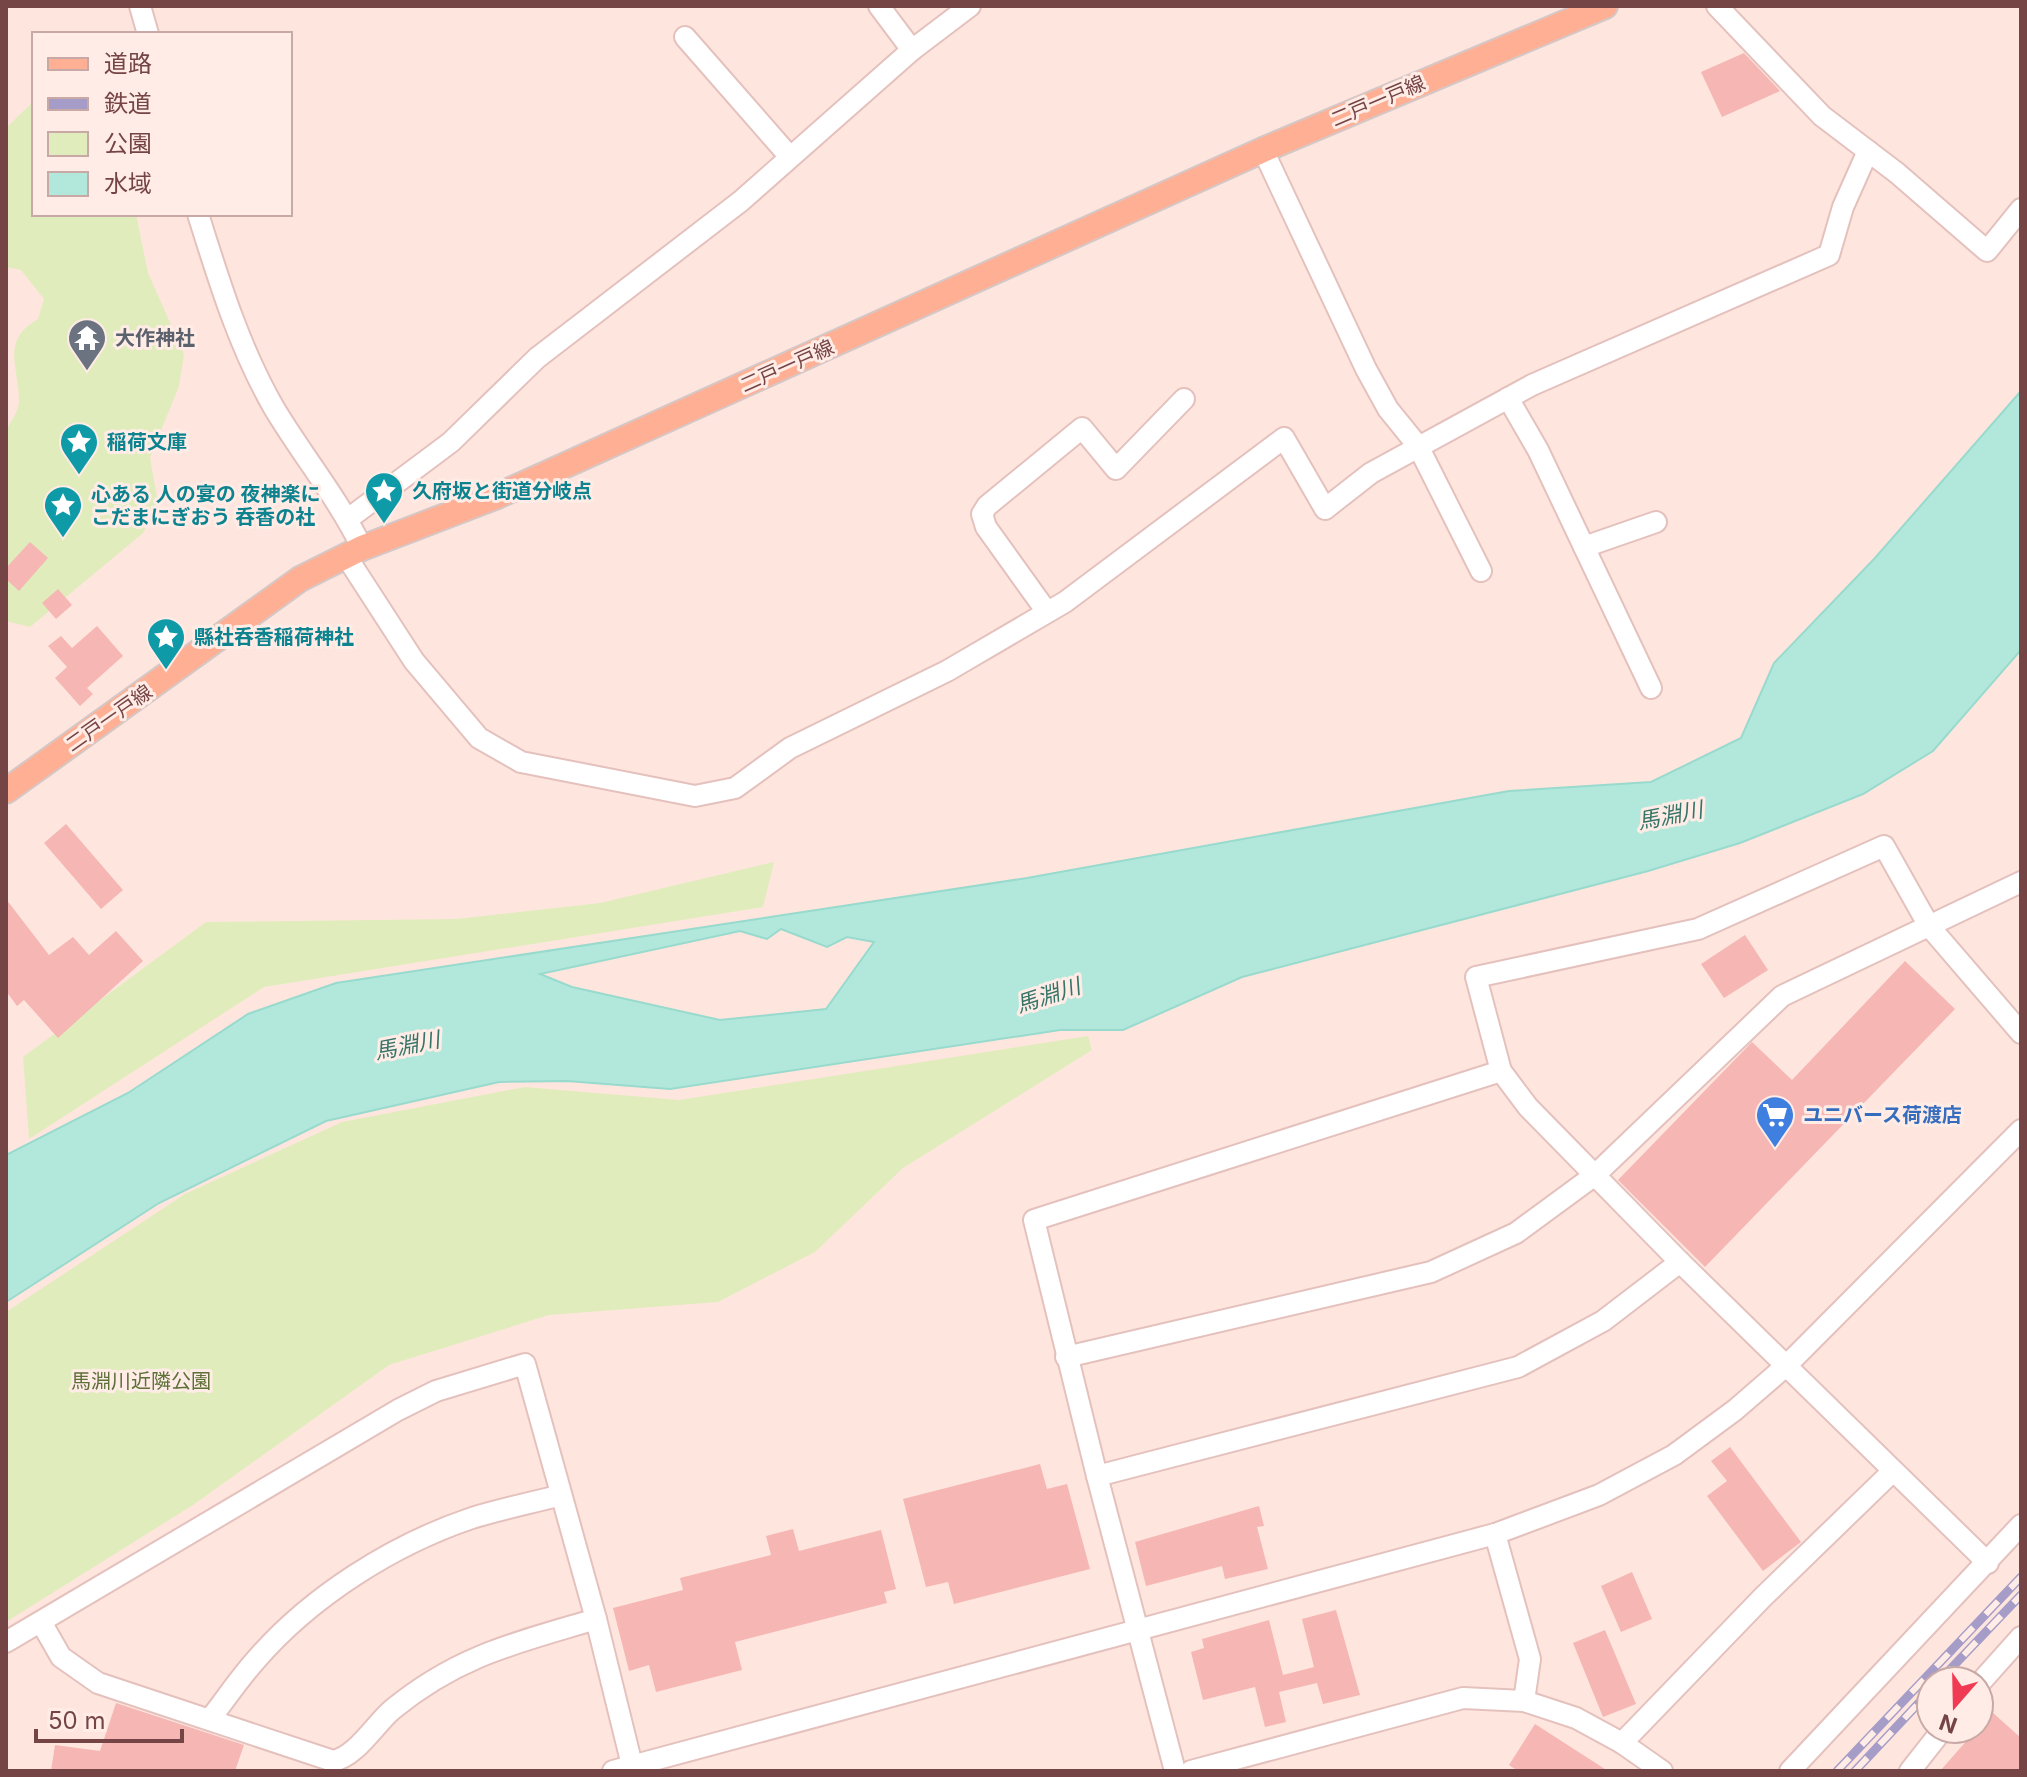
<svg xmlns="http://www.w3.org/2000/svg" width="2027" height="1777" font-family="Inter,'Noto Sans JP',sans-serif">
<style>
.green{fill:#e1ecbc}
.water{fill:#b2e8dc;stroke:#98dacd;stroke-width:2;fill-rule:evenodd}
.building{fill:#f5b6b4}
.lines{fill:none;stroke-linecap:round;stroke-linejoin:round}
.minor-casing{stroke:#e4c1bd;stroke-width:24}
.major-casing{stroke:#d6c7c7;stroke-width:28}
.minor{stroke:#fff;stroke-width:20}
.major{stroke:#ffb094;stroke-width:24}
.rail-casing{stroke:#a59dc7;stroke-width:9}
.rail{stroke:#ffece6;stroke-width:6;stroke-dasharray:18;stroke-linecap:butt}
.labels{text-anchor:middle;stroke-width:6;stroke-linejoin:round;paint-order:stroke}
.street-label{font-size:20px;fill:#754545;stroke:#ffece6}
.worship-label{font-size:20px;font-weight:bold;fill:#5b616d;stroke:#ffece6;text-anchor:start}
.culture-label{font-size:20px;font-weight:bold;fill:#0d838f;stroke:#ffece6;text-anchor:start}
.shop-label{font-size:20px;font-weight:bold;fill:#366cbe;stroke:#ffece6;text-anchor:start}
.park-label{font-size:20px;fill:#5c7037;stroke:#ffece6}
.water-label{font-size:22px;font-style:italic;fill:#357568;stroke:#ffece6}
</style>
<rect width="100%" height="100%" fill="#fee6de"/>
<g class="green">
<path d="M34 101V214H136L148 273 184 354 179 386 150 458 158 503 143 533 30 627 6 621V431C10 422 19 411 19 402 19 365 0 341 38 319L44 299 21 270 6 267V128Z"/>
<polygon points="774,862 763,907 264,987 29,1139 23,1057 206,922 456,919 600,903"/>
<polygon points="1088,1036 1092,1050 903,1168 815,1252 718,1302 549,1315 389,1365 193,1505 6,1622 6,1312 185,1194 342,1122 525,1087 679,1100"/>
</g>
<path class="water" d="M2021 391V650L1933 751 1863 794 1740 843 1648 871 1242 977 1123 1030H1060L670 1089 567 1081 499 1082 326 1121 159 1203 6 1302V1155L128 1093 248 1014 336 983 1027 878 1509 791 1651 782 1741 738 1774 663 1875 558ZM781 929 827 947 847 937 874 942 826 1009 720 1020 572 987 540 974 740 931 767 939Z"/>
<g class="building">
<polygon points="1744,53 1780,91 1722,117 1701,72"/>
<polygon points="30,542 48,558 19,591 6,579 6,568"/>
<polygon points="58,589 72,605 56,619 42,603"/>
<polygon points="97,626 123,656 87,688 93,694 80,706 55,678 67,667 48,646 61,636 72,648"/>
<polygon points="66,824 123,890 101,909 44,843"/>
<polygon points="6,899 49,955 73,937 89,955 116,931 143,961 58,1038 24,1000 17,1006 6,991"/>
<polygon points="1745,935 1768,970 1724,998 1701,964"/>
<polygon points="1905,961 1955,1009 1705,1267 1618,1180 1752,1042 1792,1080"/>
<polygon points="1730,1447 1801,1542 1763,1571 1707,1496 1727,1481 1711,1461"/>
<polygon points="1040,1464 1047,1489 1067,1484 1090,1569 954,1604 948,1582 926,1587 903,1499"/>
<polygon points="1259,1506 1264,1526 1257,1527 1268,1569 1225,1579 1222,1566 1146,1586 1135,1542"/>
<polygon points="793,1529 799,1551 881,1530 896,1589 884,1592 887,1603 735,1642 742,1670 656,1692 649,1665 629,1671 613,1608 683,1590 680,1578 771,1555 766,1536"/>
<polygon points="1632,1572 1652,1619 1621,1632 1601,1586"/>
<polygon points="1336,1610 1360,1695 1323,1704 1317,1683 1279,1692 1286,1722 1265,1727 1255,1687 1203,1700 1191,1652 1204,1648 1202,1639 1269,1620 1283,1675 1314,1667 1302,1619"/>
<polygon points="1605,1630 1636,1704 1603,1717 1573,1643"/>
<polygon points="116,1703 244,1745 235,1771 51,1771 55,1745 100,1751"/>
<polygon points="1992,1712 2021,1738 2021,1771 1940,1771"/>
<polygon points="1535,1724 1608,1771 1518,1771 1509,1765"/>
</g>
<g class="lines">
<defs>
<g id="minor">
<polyline points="140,6 148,34"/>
<polyline points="879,6 912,50"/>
<polyline points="1717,6 1822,116 1897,173 1987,251 2021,209"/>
<polyline points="685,37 790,157"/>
<polyline points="1263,150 1366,369 1388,409 1418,446 1481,571"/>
<path d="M198 214C219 281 239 347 274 408 302 455 338 498 362 548"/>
<polyline points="1508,398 1538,450 1651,688"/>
<polyline points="348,519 451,442 537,358 741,201 912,50 970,6"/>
<polyline points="1584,547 1656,522"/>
<polyline points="346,556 414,661 479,738 521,762 695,796 735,788 790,748 947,671 1065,602 1284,438 1325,509 1371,473 1532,385 1829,255 1843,207 1868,151"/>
<polyline points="1047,612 986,527 982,514 987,506 1082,428 1116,469 1184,399"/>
<polyline points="1066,1357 1431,1272 1516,1233 1595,1175 1782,996 2021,882"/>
<polyline points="1097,1476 1518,1367 1603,1321 1680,1262"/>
<polyline points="1495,1534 1530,1659 1524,1701"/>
<polyline points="1988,1563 1680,1262 1528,1107 1501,1071 1476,977 1698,929 1884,846 1929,926 2021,1033"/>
<path d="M41 1622 61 1657 98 1683 333 1761C356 1757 375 1724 393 1709 459 1655 516 1643 596 1619"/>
<polyline points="6,1642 398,1410 436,1391 525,1364 596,1619 632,1765"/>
<polyline points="1979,1684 2021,1637"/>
<path d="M210 1719C225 1700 239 1679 255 1661 310 1597 392 1545 472 1518 501 1509 531 1503 561 1495"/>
<polyline points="1622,1743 1763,1597 1893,1471"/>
<polyline points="613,1771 1495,1534 1599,1495 1674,1455 1735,1410 1787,1365 2021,1130"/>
<polyline points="1175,1771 1097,1476 1034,1220 1501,1071"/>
<polyline points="1191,1771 1463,1698 1524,1701 1576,1718 1622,1743 1662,1771"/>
<polyline points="1790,1771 2021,1525"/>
<polyline points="1910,1771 1943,1729"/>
</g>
<polyline id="major" points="6,791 300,579 362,548 495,497 1263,150 1605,6"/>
</defs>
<use href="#minor" class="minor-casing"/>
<use href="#major" class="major-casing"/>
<use href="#minor" class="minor"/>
<use href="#major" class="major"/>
<defs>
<g id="rail">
<polyline points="1939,1681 2021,1595"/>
<polyline points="1837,1771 2021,1577"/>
<polyline points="1855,1771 1931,1690"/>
</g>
</defs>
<use href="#rail" class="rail-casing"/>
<use href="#rail" class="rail"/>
</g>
<defs>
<symbol id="temple-pin" viewBox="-11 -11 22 30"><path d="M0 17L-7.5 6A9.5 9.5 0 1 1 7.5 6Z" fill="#6b7280" stroke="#ffece6"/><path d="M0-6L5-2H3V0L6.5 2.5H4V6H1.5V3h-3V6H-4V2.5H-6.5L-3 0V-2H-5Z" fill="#fff"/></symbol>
<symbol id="sight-pin" viewBox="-11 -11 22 30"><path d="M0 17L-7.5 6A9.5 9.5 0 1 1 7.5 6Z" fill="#0f9aa8" stroke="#ffece6"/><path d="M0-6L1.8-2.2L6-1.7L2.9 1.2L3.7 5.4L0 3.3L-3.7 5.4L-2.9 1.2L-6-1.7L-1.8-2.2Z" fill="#fff"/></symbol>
<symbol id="supermarket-pin" viewBox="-11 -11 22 30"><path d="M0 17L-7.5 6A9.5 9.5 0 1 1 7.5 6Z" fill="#3f7fe0" stroke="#ffece6"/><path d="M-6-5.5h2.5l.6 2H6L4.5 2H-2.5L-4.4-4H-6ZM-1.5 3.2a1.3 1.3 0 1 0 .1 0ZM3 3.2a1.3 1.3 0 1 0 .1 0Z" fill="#fff"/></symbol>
</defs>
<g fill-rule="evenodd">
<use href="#temple-pin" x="65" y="316" width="44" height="60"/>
<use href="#sight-pin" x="57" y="420" width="44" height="60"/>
<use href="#sight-pin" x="362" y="469" width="44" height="60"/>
<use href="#sight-pin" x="41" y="483" width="44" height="60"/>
<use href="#sight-pin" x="144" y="615" width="44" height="60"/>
<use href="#supermarket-pin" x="1753" y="1093" width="44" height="60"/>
</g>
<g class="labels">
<g class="street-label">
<text transform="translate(1378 101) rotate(-23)" y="7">二戸一戸線</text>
<text transform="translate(787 366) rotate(-24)" y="7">二戸一戸線</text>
<text transform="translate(109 718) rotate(-35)" y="7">二戸一戸線</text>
</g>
<g class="worship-label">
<text x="115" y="345">大作神社</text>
</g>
<g class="culture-label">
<text x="107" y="449">稲荷文庫</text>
<text x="412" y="498">久府坂と街道分岐点</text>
<text x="91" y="501">心ある 人の宴の 夜神楽に<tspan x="91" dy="23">こだまにぎおう 呑香の社</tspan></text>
<text x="194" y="644">縣社呑香稲荷神社</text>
</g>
<g class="shop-label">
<text x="1803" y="1122">ユニバース荷渡店</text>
</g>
<g class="park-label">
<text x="141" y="1388">馬淵川近隣公園</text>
</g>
<g class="water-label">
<text transform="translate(1670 815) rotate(-11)" y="8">馬淵川</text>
<text transform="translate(1048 995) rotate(-18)" y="8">馬淵川</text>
<text transform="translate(407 1045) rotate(-11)" y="8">馬淵川</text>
</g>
</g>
<rect width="2027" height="1777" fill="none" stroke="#754545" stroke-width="16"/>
<rect x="32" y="32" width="260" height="184" fill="#ffece6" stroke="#c8a9a6" stroke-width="2"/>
<rect x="48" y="58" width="40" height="12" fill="#ffb094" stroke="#c8a9a6" stroke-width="2"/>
<text x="104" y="72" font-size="24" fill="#754545">道路</text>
<rect x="48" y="98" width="40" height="12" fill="#a59dc7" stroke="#c8a9a6" stroke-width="2"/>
<text x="104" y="112" font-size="24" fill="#754545">鉄道</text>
<rect x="48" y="132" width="40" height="24" fill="#e1ecbc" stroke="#c8a9a6" stroke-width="2"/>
<text x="104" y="152" font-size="24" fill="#754545">公園</text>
<rect x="48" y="172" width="40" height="24" fill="#b2e8dc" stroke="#c8a9a6" stroke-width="2"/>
<text x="104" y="192" font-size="24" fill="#754545">水域</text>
<g transform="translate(1955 1705) rotate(200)"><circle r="38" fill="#ffece6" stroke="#c8a9a6" stroke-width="2"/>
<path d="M0-6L14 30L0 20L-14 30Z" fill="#f13a53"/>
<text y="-12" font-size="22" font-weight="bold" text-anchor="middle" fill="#754545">N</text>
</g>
<path d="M36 1729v12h146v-12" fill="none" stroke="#754545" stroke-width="4"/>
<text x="48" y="1729" font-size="24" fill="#754545" stroke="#ffece6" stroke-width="6" paint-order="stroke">50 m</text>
</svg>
